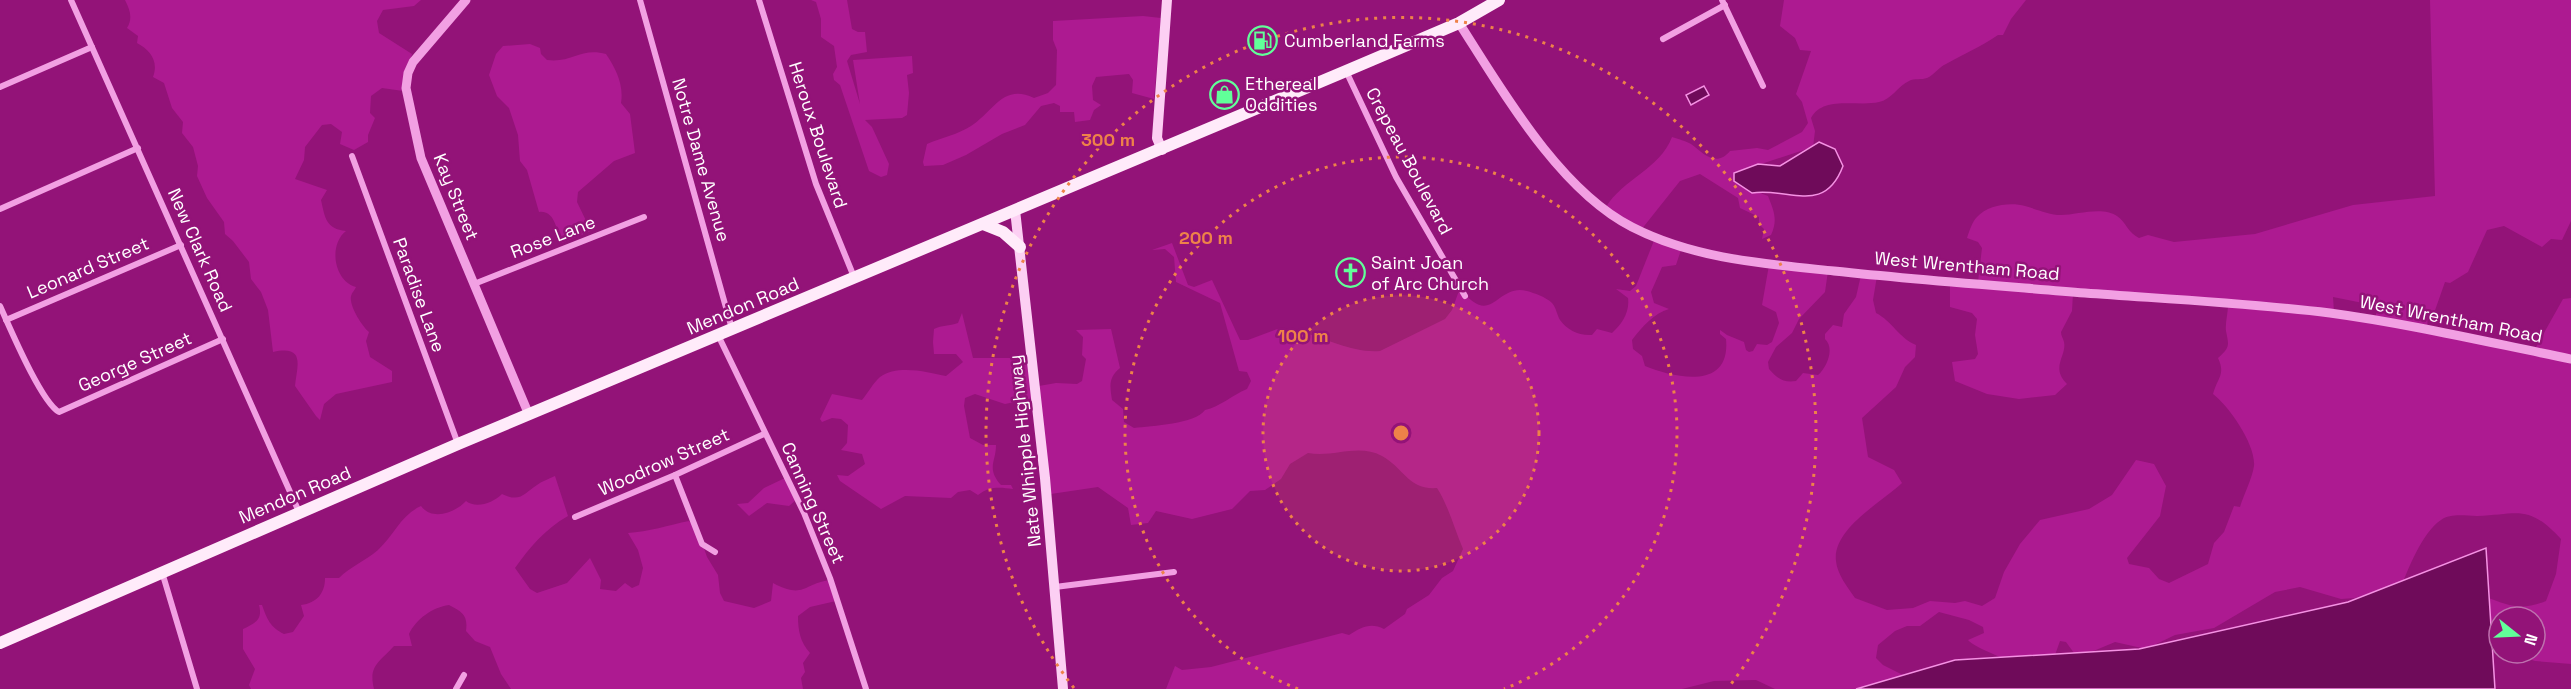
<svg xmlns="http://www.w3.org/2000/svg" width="2571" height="689" font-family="'Space Grotesk',sans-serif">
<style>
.green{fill:#ad1a91;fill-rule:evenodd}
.water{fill:#6f0b5a;stroke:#f592e4;stroke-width:1.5}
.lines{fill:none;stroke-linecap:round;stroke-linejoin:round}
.minor{stroke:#f2a0e3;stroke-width:6}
.tertiary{stroke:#f2a0e3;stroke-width:9}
.secondary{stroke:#fccff3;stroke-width:10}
.primary{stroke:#ffebfa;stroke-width:12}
.ring{fill:none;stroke:#ee8249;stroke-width:3;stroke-dasharray:3 6}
.labels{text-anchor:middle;stroke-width:5;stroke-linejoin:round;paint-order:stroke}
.poi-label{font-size:18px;fill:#fff;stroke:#931378;text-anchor:start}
.street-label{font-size:18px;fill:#fff;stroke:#931378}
.centre{fill:#ee8249;stroke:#931378;stroke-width:3}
.ring-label{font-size:18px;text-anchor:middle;font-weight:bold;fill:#ee8249;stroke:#931378;stroke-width:5;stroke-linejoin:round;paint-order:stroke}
</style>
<rect width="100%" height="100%" fill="#931378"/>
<g class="green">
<path d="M125 0H421L414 6 383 10 377 21 379 33 412 54 403 91 382 88 371 96 370 113 375 118 368 135V142L354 150 340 144 342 132 331 124 322 125 305 147 304 160 295 179 327 190 321 200C325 218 326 229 346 231 328 245 334 281 356 287 355 290 352 292 351 296 349 306 362 326 369 332L366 341 370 357 392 371V382L336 394 324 404 320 420 316 416 295 386C297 366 306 345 273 352L268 310 261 292 251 279 249 262 233 241 225 234 224 222 207 198 197 176 198 166 193 147 182 133 183 122 172 108 164 83 153 77C159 61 150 50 137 43L138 36 127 28C133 18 130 10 125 0Z"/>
<polygon points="811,0 847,0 852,29 858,32 865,32 867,52 851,55 847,61 860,104 853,60 912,56 913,73 907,75 909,93 907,115 902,118 865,120 872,127 889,164 887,175 881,177 869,171 840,85 834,80 833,74 837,67 834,46 821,37 821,19 816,2"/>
<path d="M1784 0H2026L2011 19 2003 35H1998C1979 48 1965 53 1946 64 1939 67 1934 75 1927 78 1922 80 1914 78 1909 81 1898 86 1891 100 1879 102 1858 107 1823 95 1811 118L1815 131 1813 147 1749 168 1747 188 1768 196C1774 211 1778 220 1771 235L1762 239 1764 229 1759 224V217L1740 208 1738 198 1700 174 1680 181 1641 230 1606 207C1623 179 1660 169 1672 137 1678 139 1686 141 1691 144 1703 153 1716 168 1730 151L1757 148 1768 150 1802 132 1808 123 1802 102 1796 94 1811 51 1800 50 1795 38 1780 26Z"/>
<path d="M2430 0H2571V221L2562 240 2551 239 2542 247 2504 226 2487 230 2468 272 2450 283 2445 282 2433 316H2428L2427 328 2535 349 2563 299 2571 298V664L2535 661 2512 653H2535V617H2499V649L2477 636 2486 597C2510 606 2521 611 2546 601L2556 574 2561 539C2528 504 2520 514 2477 516 2465 516 2451 513 2441 520 2422 532 2407 572 2399 592H2373L2355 598 2341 599 2300 587 2275 592 2214 628 2175 635 2146 649 2115 642 2084 655 2074 653 2066 642 2060 641 2051 666C2049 666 2043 669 2042 669 2029 669 1975 649 1968 640L1984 633 1983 627 1969 620 1939 612 1920 626H1907L1895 631 1878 645 1876 658 1883 665 1905 676 1895 689H1775L1756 680 1714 681 1682 689H1166L1175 666 1182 670 1211 667 1342 633 1349 635C1361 627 1371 622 1384 629L1405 614 1407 609 1429 595 1442 578 1453 571 1463 549C1454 528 1449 507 1437 488 1408 490 1404 468 1382 456 1358 443 1333 458 1308 453L1290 464 1281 479 1265 490 1250 491 1232 509 1192 519 1156 511 1148 523 1131 525 1128 508 1098 487 1044 495 1033 398 1005 404 975 394 965 398 964 406 970 438 983 445H996C996 462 986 468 1001 485H1011L1013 489C1000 487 989 486 978 495L970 490 958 492 951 498 905 496 881 509 840 481 837 475 848 476 865 464 862 454 841 450 847 443 848 425 841 419 832 418 822 422 820 419 832 394 862 400C868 393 873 383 880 377 897 364 928 372 946 376L963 362 956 354H934L933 342 934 329C942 325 949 326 958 323L962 313 973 358H1029L1033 387 1056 383 1077 384 1082 381 1086 359 1082 355 1083 337 1076 330 1111 329 1120 368C1108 378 1110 386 1112 400L1123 409 1124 422 1134 428C1152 426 1195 424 1205 410 1220 407 1232 395 1247 389L1251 381 1247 372 1239 371 1220 303 1176 282 1174 257 1165 249 1152 250 1172 243 1188 285 1194 287 1212 280 1240 340H1248L1280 328 1288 335C1292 334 1298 331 1302 332 1328 339 1352 353 1380 351L1445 319 1452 310 1460 288C1492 330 1496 283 1527 291 1534 293 1546 297 1552 303 1556 307 1557 315 1560 320 1567 330 1579 336 1592 335L1597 329 1612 333C1622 324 1630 312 1628 298L1616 289 1630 291 1636 286 1655 238 1682 247 1676 265 1662 267 1651 292 1654 303 1669 309C1654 313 1642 327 1632 340L1633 349 1642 356 1645 366C1675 378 1731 391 1726 339L1720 334V330L1727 335 1744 342 1746 350 1749 352 1753 351 1757 344 1767 345 1772 342 1779 323 1776 312 1762 305 1769 265 1828 271 1825 292 1799 319 1792 333 1776 347 1768 362 1769 369C1777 378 1783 383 1796 381L1803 373 1818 375C1827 367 1835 348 1825 339V334L1833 325 1842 327 1844 314 1856 297 1861 275 1877 276 1873 300 1876 313C1892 321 1899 338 1916 345L1915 357 1905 367 1896 387 1862 418 1868 457 1894 470 1902 483C1882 502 1832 529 1836 561 1837 574 1848 588 1855 598L1887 610 1913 608 1930 601 1955 603 1965 601 1982 606 1995 598 2004 572 2020 544 2040 520 2089 509 2112 495 2136 460 2154 464 2166 486 2160 516 2127 558 2129 564 2149 568 2159 579 2169 583 2208 564 2214 543 2224 532 2234 506 2240 507C2244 494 2252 479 2254 466 2256 445 2229 406 2213 394 2217 378 2226 375 2218 358 2230 347 2229 346 2226 331 2225 324 2228 313 2228 305L2073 293 2072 311 2061 332C2061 336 2063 338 2064 342 2067 356 2050 367 2067 384L2055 395 2019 399 1987 394 1955 381 1952 362 1975 359 1978 354 1975 335 1977 319 1972 313 1950 307V285L1978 282 1982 248 1978 242 1967 238C1969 232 1972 222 1977 217 1988 205 2010 202 2025 206 2036 209 2049 215 2061 215 2077 215 2102 206 2117 216 2126 222 2128 233 2139 238L2148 235 2174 242 2255 234 2353 205 2435 196ZM2333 297 2378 306 2375 319 2334 312Z"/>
<path d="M1143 16 1161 18 1154 99 1132 93 1133 80 1129 74 1096 77 1092 86 1093 100 1101 105 1094 110 1090 120 1075 122 1074 112H1060V106L1054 103 1041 106 1025 125 1002 134 966 155 943 165 924 166 923 162 927 144C941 138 959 134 971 126 994 111 1003 83 1034 98L1048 93 1056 85 1057 50 1053 40V21Z"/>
<path d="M530 44 540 48 541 54 547 60C573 63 581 47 606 54 616 69 624 85 621 103L630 114 635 153 614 161 578 192 577 202 591 231 562 243C556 232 556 210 539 212L527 170 520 161 518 135 509 108 497 96 489 75 496 54 503 46Z"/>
<path d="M555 476 568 516C545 529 530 547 515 568L530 589 537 593 567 583 590 558 601 580 600 589 616 591 625 583 632 588 639 585 643 568 638 550 628 533C648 532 669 525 689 521L697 528 707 557 718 575 720 593 724 601 754 608 771 601 773 583C805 600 803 583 831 580L836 601 810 607 798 616C798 630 800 642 810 653L803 663 805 672 801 678 803 689H511L501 674 490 647 475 641 466 631C468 616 463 612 449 605 433 607 416 619 409 634L412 646H394C380 662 368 665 374 689H251L249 685 255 669 243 649V629C255 623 263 620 259 605H262C267 619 270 627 284 634L293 632 304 616 301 605C317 603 325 593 325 578H339C350 567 365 561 378 550 394 535 401 515 421 506 432 521 455 513 466 501 476 509 493 503 502 494 521 503 524 493 537 485 542 481 549 479 555 476Z"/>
<polygon points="785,478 796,500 789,506 767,503 749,516 737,504 748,503 764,488"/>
</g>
<g class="water">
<polygon points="1704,86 1709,95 1691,105 1686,95"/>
<path d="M1819 142 1835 149 1843 166C1824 216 1789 187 1752 193L1734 181V173L1758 164 1780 166Z"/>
<polygon points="2486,548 2495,689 1856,689 1955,660 2139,649 2348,602"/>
</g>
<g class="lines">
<g class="minor">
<polyline points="71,0 299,512"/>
<polyline points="640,0 732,329"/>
<polyline points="759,0 816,184 854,277"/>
<polyline points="1722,0 1763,86"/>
<polyline points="1663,39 1725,5"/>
<polyline points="1346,71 1396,177 1465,296"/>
<polyline points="0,87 92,47"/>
<polyline points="352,156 458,444"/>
<polyline points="0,209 138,148"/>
<polyline points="474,284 644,217"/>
<path d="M0 306C10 328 41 402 59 412L223 339"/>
<polyline points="6,320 181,245"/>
<polyline points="718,335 804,513 830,578 866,689"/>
<polyline points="675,475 702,544 715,552"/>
<polyline points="575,517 675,475 764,434"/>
<polyline points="162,572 197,689"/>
<polyline points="1055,587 1174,572"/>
<polyline points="456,689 464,675"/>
</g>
<g class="tertiary">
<polyline points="466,0 413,62 408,73 406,88 421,158 529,415"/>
<path d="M1459 23C1502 90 1559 190 1632 227 1694 259 1766 264 1834 271 1918 280 2001 286 2085 293 2166 299 2249 303 2330 313 2411 324 2491 343 2571 359"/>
</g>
<g class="secondary">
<polyline points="1162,150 1157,138 1167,0"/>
<polyline points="1015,210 1045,478 1063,689"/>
</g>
<g class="primary">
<polyline points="983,224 1003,232 1020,247"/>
<polyline points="0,643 458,444 1346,71 1459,23 1499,0"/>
</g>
</g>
<circle cx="1401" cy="433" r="138" fill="#ee8249" fill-opacity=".12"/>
<g class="ring">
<circle cx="1401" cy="433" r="138"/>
<path d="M1298 689A276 276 0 1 1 1504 689"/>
<path d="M1074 688A415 415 0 1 1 1728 688"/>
</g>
<defs>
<symbol id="fuel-ring" viewBox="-11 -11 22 22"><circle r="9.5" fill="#931378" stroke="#61ff99" stroke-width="1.5"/><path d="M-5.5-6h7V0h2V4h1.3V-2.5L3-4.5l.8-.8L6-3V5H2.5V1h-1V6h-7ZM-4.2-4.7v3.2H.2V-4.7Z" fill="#61ff99"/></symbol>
<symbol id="shop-ring" viewBox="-11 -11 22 22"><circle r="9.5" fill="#931378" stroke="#61ff99" stroke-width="1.5"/><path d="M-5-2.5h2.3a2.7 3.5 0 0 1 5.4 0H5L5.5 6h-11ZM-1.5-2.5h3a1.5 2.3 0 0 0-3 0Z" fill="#61ff99"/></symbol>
<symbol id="church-ring" viewBox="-11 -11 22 22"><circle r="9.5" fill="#931378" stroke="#61ff99" stroke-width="1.5"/><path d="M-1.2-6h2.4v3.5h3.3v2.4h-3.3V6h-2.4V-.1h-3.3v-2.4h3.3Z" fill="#61ff99"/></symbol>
</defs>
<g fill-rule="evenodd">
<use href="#fuel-ring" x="1246" y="24" width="33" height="33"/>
<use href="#shop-ring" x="1208" y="78" width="33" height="33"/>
<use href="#church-ring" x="1334" y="256" width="33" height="33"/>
</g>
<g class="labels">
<g class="poi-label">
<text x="1284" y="47">Cumberland Farms</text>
<text x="1245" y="90">Ethereal<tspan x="1245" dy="21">Oddities</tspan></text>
<text x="1371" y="269">Saint Joan<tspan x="1371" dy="21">of Arc Church</tspan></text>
</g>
<g class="street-label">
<text transform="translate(818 135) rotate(72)" y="6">Heroux Boulevard</text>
<text transform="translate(701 160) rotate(74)" y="6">Notre Dame Avenue</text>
<text transform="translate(1409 161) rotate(62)" y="6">Crepeau Boulevard</text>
<text transform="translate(456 197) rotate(68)" y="6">Kay Street</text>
<text transform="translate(553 237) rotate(-21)" y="6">Rose Lane</text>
<text transform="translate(200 250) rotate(66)" y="6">New Clark Road</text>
<text transform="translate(1967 266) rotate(5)" y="6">West Wrentham Road</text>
<text transform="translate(88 268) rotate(-23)" y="6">Leonard Street</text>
<text transform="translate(419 295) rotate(70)" y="6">Paradise Lane</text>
<text transform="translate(743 306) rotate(-23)" y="6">Mendon Road</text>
<text transform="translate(2451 319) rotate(11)" y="6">West Wrentham Road</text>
<text transform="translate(135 362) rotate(-24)" y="6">George Street</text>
<text transform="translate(1025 451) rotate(-96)" y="6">Nate Whipple Highway</text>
<text transform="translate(664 462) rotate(-24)" y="6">Woodrow Street</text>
<text transform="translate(295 495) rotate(-23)" y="6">Mendon Road</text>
<text transform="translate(813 503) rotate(66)" y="6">Canning Street</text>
</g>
</g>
<circle cx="1401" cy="433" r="9" class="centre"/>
<g class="ring-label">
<text x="1108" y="146">300 m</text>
<text x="1206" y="244">200 m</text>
<text x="1303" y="342">100 m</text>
</g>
<g transform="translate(2517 635) rotate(108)"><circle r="28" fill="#931378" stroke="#be71ae" stroke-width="1.5"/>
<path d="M0-4.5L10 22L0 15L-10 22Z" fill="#61ff99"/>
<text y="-9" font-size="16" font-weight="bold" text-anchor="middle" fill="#ffffff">N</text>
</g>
</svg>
